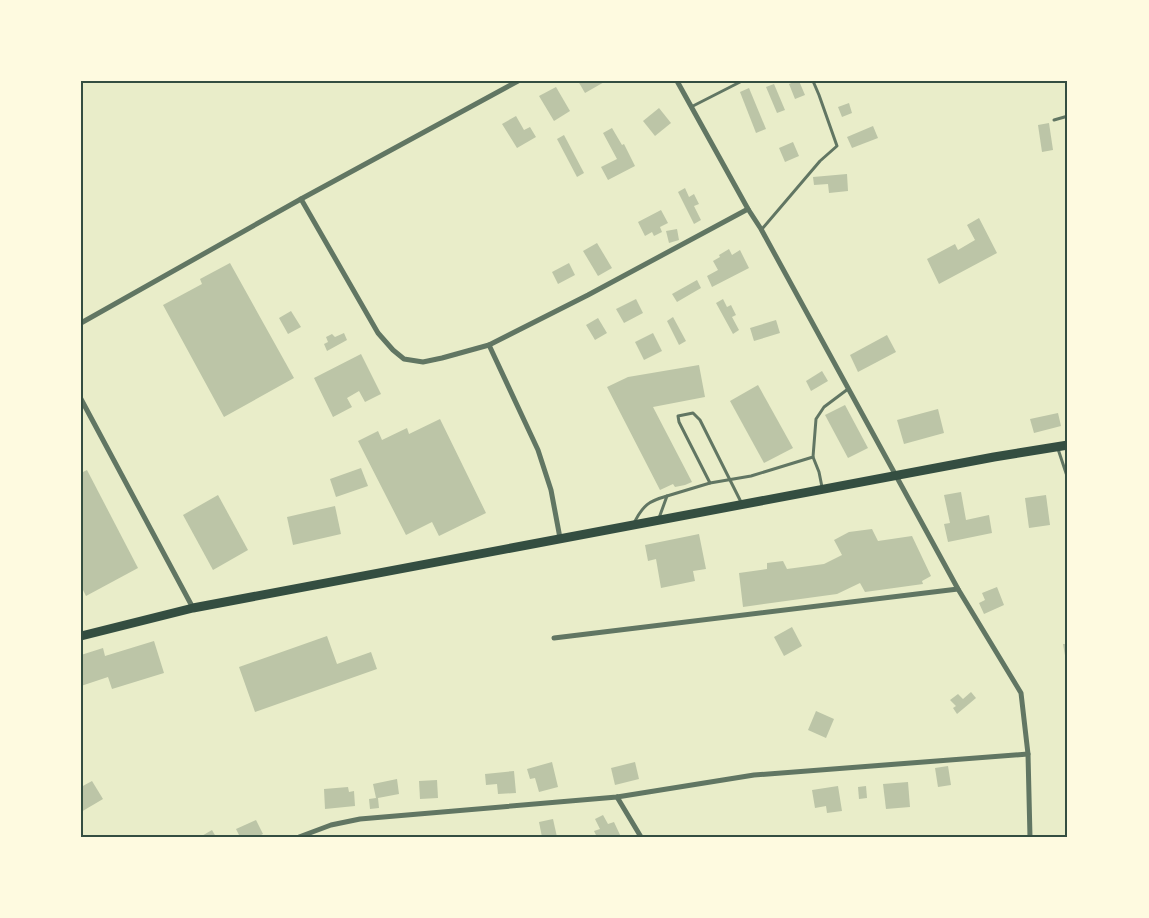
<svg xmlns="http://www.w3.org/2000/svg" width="1149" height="918" font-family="'Alegreya Sans',sans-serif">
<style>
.building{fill:#bcc5a7}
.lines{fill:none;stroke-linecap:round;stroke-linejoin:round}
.service{stroke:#617663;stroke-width:3}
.minor{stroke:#617663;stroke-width:5}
.primary{stroke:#344e41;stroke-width:9}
.neatline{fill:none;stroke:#344e41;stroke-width:2}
</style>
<rect width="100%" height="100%" fill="#e9edc9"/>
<g class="building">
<polygon points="578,81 606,81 585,93"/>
<polygon points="796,81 799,81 805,95 795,99 789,84"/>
<polygon points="774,84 785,110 777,113 766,87"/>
<polygon points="556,87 570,111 554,121 539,96"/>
<polygon points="749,88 766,129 756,133 740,92"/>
<polygon points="849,103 852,113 842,117 838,107"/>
<polygon points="659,108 671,123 655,136 643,121"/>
<polygon points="516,116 524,130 530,127 536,137 517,148 502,124"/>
<polygon points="1049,123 1053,150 1042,152 1038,125"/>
<polygon points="873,126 878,138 852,148 847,137"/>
<polygon points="612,128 622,145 624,144 635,166 608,180 601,167 617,159 603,133"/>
<polygon points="564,135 584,173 577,177 557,139"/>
<polygon points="793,142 799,156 785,162 779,148"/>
<polygon points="847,174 848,191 829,193 828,184 814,185 813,177"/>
<polygon points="685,188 689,197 694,194 699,204 694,206 701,220 694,224 678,192"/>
<polygon points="661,210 668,223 660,227 662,232 654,236 652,232 645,236 638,222"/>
<polygon points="979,218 997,253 939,284 927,259 955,244 958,250 975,240 967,225"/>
<polygon points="677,229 679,240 669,243 666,231"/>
<polygon points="597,243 612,268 598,276 583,251"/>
<polygon points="729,249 732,255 740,250 749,268 712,287 707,276 718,270 713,261 720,257 719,255"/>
<polygon points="230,263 294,378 224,417 163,305 202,284 200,279"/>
<polygon points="569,263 575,275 558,284 552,272"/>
<polygon points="697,280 701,288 677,302 672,294"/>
<polygon points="636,299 643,313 624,323 616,309"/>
<polygon points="723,299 727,307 731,305 736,315 732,317 739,330 733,334 716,303"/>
<polygon points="291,311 301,327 288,334 279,318"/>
<polygon points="673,317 686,341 679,345 667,321"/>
<polygon points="598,318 607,333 595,340 586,325"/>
<polygon points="776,320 780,333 754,341 750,328"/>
<polygon points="344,333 347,340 327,351 324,344 328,342 326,337 332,334 335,337"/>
<polygon points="653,333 662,351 644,360 635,342"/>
<polygon points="887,335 896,352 858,372 850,355"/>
<polygon points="361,354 381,394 365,402 359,391 347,398 352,407 333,417 314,378"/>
<polygon points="699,365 705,397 653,407 692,482 685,485 675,487 673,484 660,490 607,387 628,377"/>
<polygon points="822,371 828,381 811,391 806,381"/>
<polygon points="758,385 793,448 764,463 730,401"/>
<polygon points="845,405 868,448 848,458 825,415"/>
<polygon points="938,409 944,433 904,444 897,420"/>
<polygon points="1058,413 1061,426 1034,433 1030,419"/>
<polygon points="440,419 486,513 439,536 432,522 406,535 358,441 378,431 382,440 407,428 409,434"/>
<polygon points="361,468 368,486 336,497 330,479"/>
<polygon points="87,470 138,568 86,596 81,586 81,473"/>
<polygon points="961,492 966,520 989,515 992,533 948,542 944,524 950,523 944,495"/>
<polygon points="218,495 248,550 213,570 183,515"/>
<polygon points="1046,495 1050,525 1029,528 1025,498"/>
<polygon points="335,506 341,534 293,545 287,517"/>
<polygon points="872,529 878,541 912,536 931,576 922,581 923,584 865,592 860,583 837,594 743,607 739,573 767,569 767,563 783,561 787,569 824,564 842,555 834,540 849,532"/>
<polygon points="699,534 706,569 693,571 695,581 661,588 656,559 648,561 645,545"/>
<polygon points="997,587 1004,605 984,614 979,603 985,600 982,593"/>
<polygon points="792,627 802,646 784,656 774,637"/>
<polygon points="327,636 337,664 371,652 377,669 255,712 239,667"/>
<polygon points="154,641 164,673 112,689 108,677 81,686 81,655 103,648 105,656"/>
<polygon points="1063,644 1068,644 1068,667 1067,667"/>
<polygon points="971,692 976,698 957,714 953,708 956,706 950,700 958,694 963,699"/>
<polygon points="816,711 834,719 826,738 808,730"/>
<polygon points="552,762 558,787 539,792 535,778 530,779 527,769"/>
<polygon points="635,762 639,779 615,785 611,768"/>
<polygon points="948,766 951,785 938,787 935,768"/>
<polygon points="514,771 516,793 498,794 497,784 486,785 485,774"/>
<polygon points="397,779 399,794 378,798 379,808 370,809 369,799 376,798 373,784"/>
<polygon points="437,780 438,798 420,799 419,781"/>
<polygon points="92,781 103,799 81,812 81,787"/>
<polygon points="908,782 910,807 886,809 883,784"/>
<polygon points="838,786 842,811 827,813 826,806 815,808 812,790"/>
<polygon points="866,786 867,798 859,799 858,787"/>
<polygon points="348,787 349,792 354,791 355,806 325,809 324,789"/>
<polygon points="603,815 608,824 614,822 621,837 597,837 594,831 600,829 595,819"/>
<polygon points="553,819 557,837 542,837 539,822"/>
<polygon points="256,820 263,834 257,837 240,837 236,829"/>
<polygon points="212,830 216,837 200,837"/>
</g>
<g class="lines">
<g class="service">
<polyline points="691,107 742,81"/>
<polyline points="1054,120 1068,116"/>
<polyline points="762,229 820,161 837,146 819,95 813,81"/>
<polyline points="1058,449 1068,479"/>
<polyline points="813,457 819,472 822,487"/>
<polyline points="710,483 679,422 678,416 693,413 700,420 741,502"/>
<polyline points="667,496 710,483 751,476 813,457 816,419 824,407 848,389"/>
<path d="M634 523C643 505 649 501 667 496L659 518"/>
</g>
<g class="minor">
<polyline points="677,81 748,209 761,229 958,589 1021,693 1028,754 1030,837"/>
<polyline points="301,199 378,333 393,350 404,359 423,362 442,358 489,345 588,295 748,209"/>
<polyline points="81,323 301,199 518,81"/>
<polyline points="489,345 538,450 551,490 560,538"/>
<polyline points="81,399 193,608"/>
<polyline points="554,638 958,589"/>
<polyline points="617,797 641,837"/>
<polyline points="299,837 331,825 360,819 617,797 754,775 1028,754"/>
</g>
<polyline class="primary" points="81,636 193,608 994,457 1068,445"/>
</g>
<rect width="1149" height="918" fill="none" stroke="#fefae0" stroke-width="165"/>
<rect x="82" y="82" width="984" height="754" class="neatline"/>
</svg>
